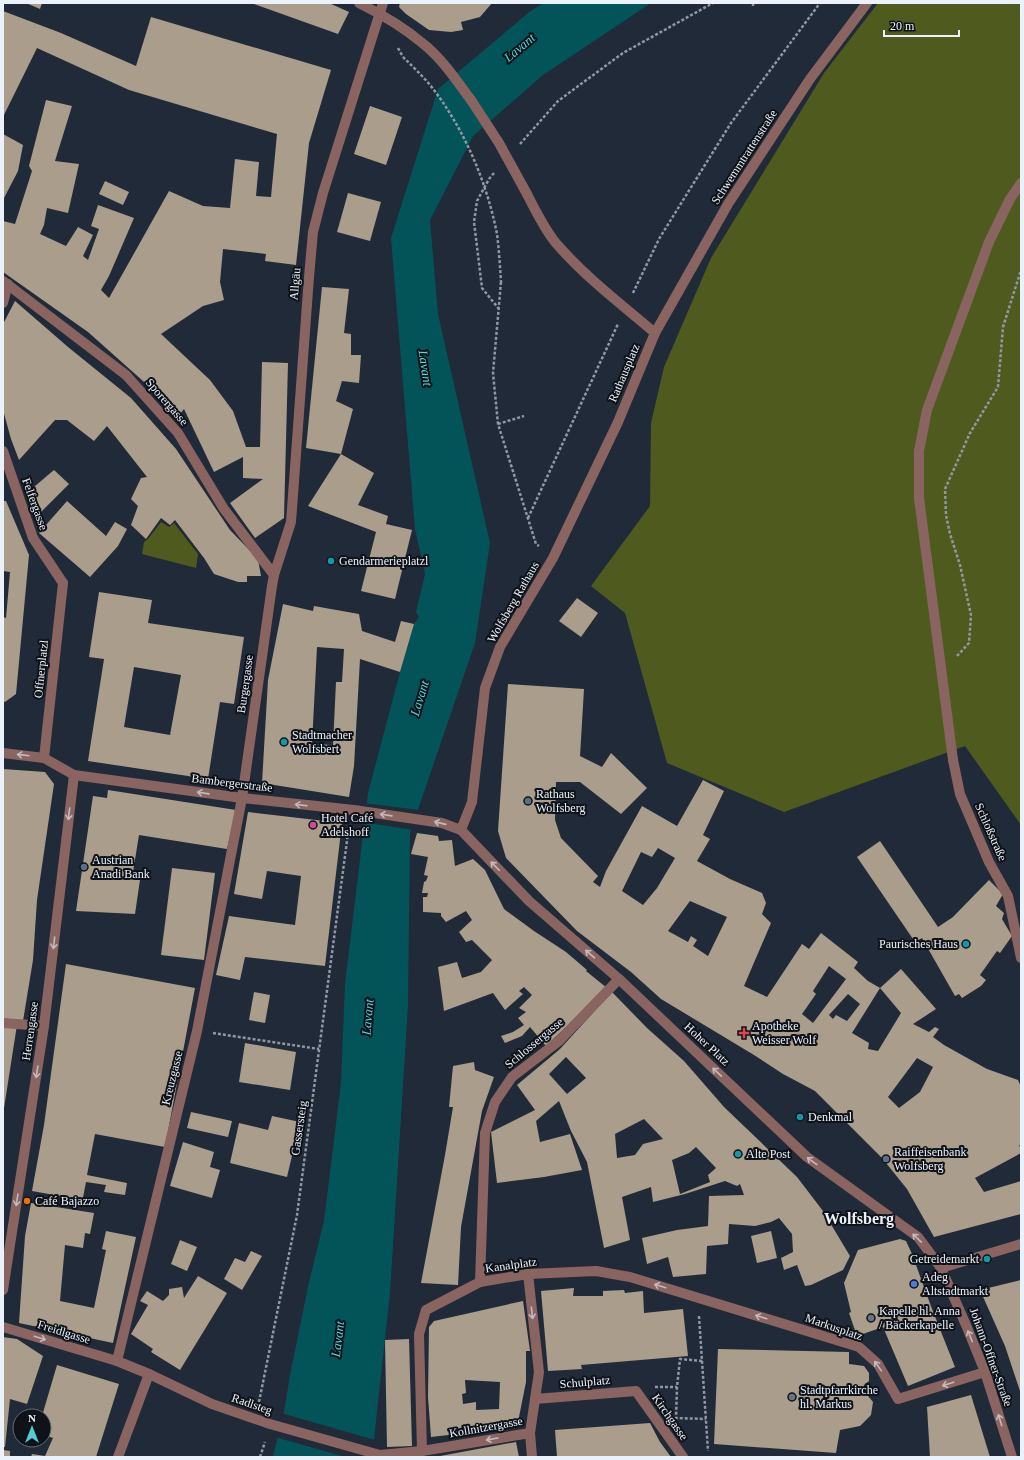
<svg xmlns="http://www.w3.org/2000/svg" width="1024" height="1460" font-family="'Times New Roman',serif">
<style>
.green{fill:#4e5a1e}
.water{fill:#035458}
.pier{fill:#212a39}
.building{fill:#ab9d8b;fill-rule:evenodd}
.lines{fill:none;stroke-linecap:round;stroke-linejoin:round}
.path{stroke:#9098a4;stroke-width:2.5;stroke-dasharray:3 2;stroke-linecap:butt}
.service{stroke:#8a6460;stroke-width:10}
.pedestrian{stroke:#8a6460;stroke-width:10}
.minor{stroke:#8a6460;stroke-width:10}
.path-bridge{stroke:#9098a4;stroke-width:2.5;stroke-dasharray:3 2;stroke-linecap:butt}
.minor-bridge{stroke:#8a6460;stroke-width:10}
.oneway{stroke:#c4b9be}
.culture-dot{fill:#0f9aa8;stroke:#0f1319;stroke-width:1.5}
.service-dot{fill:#5c6f8a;stroke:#0f1319;stroke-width:1.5}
.hotel-dot{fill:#d1479c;stroke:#0f1319;stroke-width:1.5}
.health-dot{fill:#e0444e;stroke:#0f1319;stroke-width:1.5}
.food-dot{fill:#e8710a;stroke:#0f1319;stroke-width:1.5}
.shop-dot{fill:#3f7fe0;stroke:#0f1319;stroke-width:1.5}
.worship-dot{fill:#6b7280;stroke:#0f1319;stroke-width:1.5}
.labels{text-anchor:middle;stroke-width:4;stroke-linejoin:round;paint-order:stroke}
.street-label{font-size:12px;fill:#ebf2fc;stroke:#0f1319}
.poi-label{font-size:12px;fill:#ebf2fc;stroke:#0f1319;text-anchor:start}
.water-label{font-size:13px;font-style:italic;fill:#51d6dd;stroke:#0f1319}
.district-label{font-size:16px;font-weight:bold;fill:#ebf2fc;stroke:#0f1319}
</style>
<rect width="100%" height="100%" fill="#212a39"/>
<g class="green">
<polygon points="878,3 1021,3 1021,825 965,746 784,812 667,763 625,613 591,586 650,506 651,423 664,367 711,258 824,73"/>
<polygon points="161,522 169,527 174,523 198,554 196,568 142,554 144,542 148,539"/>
</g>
<polygon class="water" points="543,3 651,3 543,75 473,136 430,220 438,314 490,543 475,643 410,833 408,1005 390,1293 374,1439 370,1457 273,1457 284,1412 290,1375 309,1282 324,1221 341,1083 345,984 368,793 400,672 414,624 419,617 416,612 425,574 415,529 391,238 438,89 528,13"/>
<g class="pier">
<polygon points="364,803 419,810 413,830 362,822"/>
<polygon points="281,1413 375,1440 372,1457 345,1457 275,1437"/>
</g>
<g class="building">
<polygon points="26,3 42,3 40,9"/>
<polygon points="251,3 329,3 349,12 338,34"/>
<polygon points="400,3 492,3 480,17 461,22 463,30 451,32 429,30 406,14 399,7"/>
<polygon points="3,11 61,33 136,66 151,17 331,70 309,143 296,265 265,261 266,254 223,249 220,282 224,300 203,306 161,334 210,380 233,411 246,447 260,447 262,362 288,363 284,518 255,538 230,503 263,479 243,478 243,457 214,472 184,409 180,414 88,332 3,272 3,221 15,224 32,171 29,166 46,100 72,106 55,161 79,164 68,213 47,208 44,225 40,234 66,246 78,227 93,235 83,256 88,260 99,229 91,226 98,205 134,218 109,276 101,290 109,298 169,191 203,206 230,208 235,159 259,162 256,196 271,197 277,134 129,90 37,48 3,117"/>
<polygon points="370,106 402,117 386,165 354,154"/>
<polygon points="3,134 23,145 18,171 3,200"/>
<polygon points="105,181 129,192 123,205 99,194"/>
<polygon points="348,193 381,202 370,241 337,232"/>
<polygon points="322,287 349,289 344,333 351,334 351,355 361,355 359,383 342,381 336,401 353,409 341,454 374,473 358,505 388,516 386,524 412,530 395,599 361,591 376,532 308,506 341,454 306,448"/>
<polygon points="15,301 68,347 131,398 176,449 230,530 258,559 261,576 247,576 247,582 238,582 214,574 204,558 175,520 170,525 161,518 146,539 131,525 138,506 131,499 141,478 147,477 107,426 94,441 67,420 55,420 19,460 11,439 3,410 3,324"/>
<polygon points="54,470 69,484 35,518 28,492"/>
<polygon points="3,501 6,501 29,555 16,694 5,702 3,701 3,617 6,618 10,572 3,571"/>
<polygon points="67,501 106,536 115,522 127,529 118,546 90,577 39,533"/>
<path d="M99 592 152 600 148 623 244 637 234 704 220 702 208 779 88 761 104 659 89 657ZM134 667 181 675 170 735 124 727Z"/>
<polygon points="577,598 598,613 581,637 559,621"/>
<path d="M283 604 313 611 314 606 359 614 362 631 395 642 401 621 414 624 400 672 360 659 354 766 349 797 262 783 268 680ZM317 647 344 649 342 682H336L333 745 312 744Z"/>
<path d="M508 684 584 689 580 756 602 767 611 753 647 788 621 814 580 782H556L555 820 561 838 598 876 593 882 600 887 606 871 642 806 677 826 703 780 724 791 703 835 710 839 697 861 730 879 762 893 766 903 762 914 771 923 744 986 767 997 802 944 809 949 821 933 858 962 854 968 868 981 880 988 852 1033 869 1043 868 1049 878 1051 901 1013 880 988 901 969 936 1009 913 1024 929 1032 935 1027 939 1029 933 1037 944 1045 987 1069 1018 1080 1021 1087V1145H1019L1021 1149V1153L975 1178 984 1192 1021 1181V1214L934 1237 907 1189 882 1158 815 1091 783 1074 754 1055 661 999 631 972 577 931 506 858 498 831ZM658 848 675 858 657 888 643 905 622 891 641 852 652 857ZM690 901 727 917 708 956 693 946 697 940 691 936 688 942 668 931ZM829 966 846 979 813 1023 802 1014 816 994 813 991ZM848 994 860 1004 847 1021 836 1015 833 1019 829 1015ZM917 1058 933 1067 920 1092 899 1108 888 1097Z"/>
<polygon points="3,769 45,772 54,784 37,900 33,960 23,1021 3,1019"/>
<polygon points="108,790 236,810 227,849 139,835 133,872 141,873 135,914 76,911 93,796 107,798"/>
<polygon points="248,812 342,823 325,966 245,957 240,980 216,975 229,916 295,925 301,876 267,871 262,899 234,894"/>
<polygon points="417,833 438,836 439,841 452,840 455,866 473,859 485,870 504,909 534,931 566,952 587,970 586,971 607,988 546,1046 530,1027 522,1036 505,1043 501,1036 513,1032 524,1025 518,1018 526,1012 519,1008 532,995 524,987 519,991 523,994 505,1010 493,993 444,1011 438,967 457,962 462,978 481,972 492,960 472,940 466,942 459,932 472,920 466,911 446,922 441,916 441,913 423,912 423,897 427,897 428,893 422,893 424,882 426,881 428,876 424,875 428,857 411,854"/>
<polygon points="880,841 938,927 953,917 989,880 1003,894 996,906 1004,913 1002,919 1012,936 1000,953 997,951 980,975 986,980 981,986 962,998 959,994 955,996 922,938 915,942 857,857"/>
<polygon points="172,868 215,873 204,960 161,955"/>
<polygon points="66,964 195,988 165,1147 95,1134 87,1175 127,1183 125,1195 104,1192 106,1185 86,1182 82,1203 59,1198 60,1196 32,1191 44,1125"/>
<polygon points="254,992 270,995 265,1023 249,1020"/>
<path d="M612 992 647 1028 684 1061 724 1107 797 1177 823 1211 850 1256 843 1270 811 1285 805 1286 797 1265 784 1270 781 1258 793 1252 792 1234 779 1218 771 1222 755 1226 729 1224 728 1244 707 1246 706 1274 673 1277 668 1257 647 1264 642 1238 677 1230 708 1226 709 1196 744 1195 740 1184 737 1186 725 1181 685 1194 653 1202 651 1187 622 1197 630 1240 604 1248 587 1162 571 1131 559 1101 536 1121 540 1142 570 1134 582 1170 544 1177 497 1183 491 1132 535 1110 517 1085 560 1049ZM566 1057 586 1078 567 1094 549 1074ZM644 1119 663 1139 643 1144 635 1155 617 1158 615 1134ZM696 1147 716 1168 708 1175 710 1182 680 1194 672 1160 689 1153Z"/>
<polygon points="3,1023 17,1025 4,1108 3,1108"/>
<polygon points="245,1043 296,1052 290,1090 239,1082"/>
<polygon points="474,1062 475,1070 494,1077 482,1111 461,1227 458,1285 421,1283 445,1155 453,1107 449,1107 453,1066"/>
<polygon points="191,1112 232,1121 228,1137 187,1128"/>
<polygon points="272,1116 300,1122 287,1177 230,1163 239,1123 268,1130"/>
<polygon points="183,1142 214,1152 210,1167 220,1170 212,1198 170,1186"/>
<polygon points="31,1203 94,1213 90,1234 85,1233 83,1248 65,1245 60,1301 94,1308 106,1250 102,1249 106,1231 136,1237 113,1343 19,1323 25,1236"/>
<polygon points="771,1231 777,1258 757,1263 751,1236"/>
<polygon points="900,1239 906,1241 912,1254 932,1309 955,1367 908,1386 883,1327 857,1336 849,1313 851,1312 844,1283 858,1250"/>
<polygon points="180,1240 197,1247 187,1271 171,1264"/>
<polygon points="251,1251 262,1256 242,1290 224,1279 235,1258 245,1262"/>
<polygon points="198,1276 227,1293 180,1370 151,1352 153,1349 131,1334 148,1305 140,1301 147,1291 163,1301 169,1295 169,1289 182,1287 184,1298"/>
<polygon points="1021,1280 1021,1394 1005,1346 980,1290"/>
<polygon points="574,1288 573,1296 603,1296 603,1291 624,1290 625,1293 643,1291 644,1313 683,1309 688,1356 581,1365 582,1369 548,1371 541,1291"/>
<path d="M523 1301 530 1351H526V1382L517 1427 431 1437 428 1397 429 1327 434 1321ZM465 1380 500 1382 499 1409 476 1410V1402L463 1404 462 1394 466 1393Z"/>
<polygon points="3,1337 17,1339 43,1356 27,1404 10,1399 5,1447 3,1447"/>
<polygon points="409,1339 412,1446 387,1447 385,1340"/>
<polygon points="718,1349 849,1352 849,1364 864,1366 869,1373 869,1381 864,1385 864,1391 873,1402 871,1415 860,1426 840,1430 836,1453 714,1444"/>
<polygon points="57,1365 119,1384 96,1457 31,1457 32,1454 45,1456 53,1438 44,1435 44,1416 42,1416"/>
<polygon points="971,1395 990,1457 930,1457 927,1407"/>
<polygon points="650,1423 660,1442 671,1457 557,1457 555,1430"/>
<polygon points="516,1442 519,1457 441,1457 440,1456"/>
<polygon points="3,1450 10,1451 10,1457 3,1457"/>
</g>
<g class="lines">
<g class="path">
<polyline points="753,6 753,3"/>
<polyline points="398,48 403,57"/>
<polyline points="520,144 558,101 623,53 713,3"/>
<polyline points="494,173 489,179 477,201 474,222 482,288 499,309"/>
<polyline points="501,282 493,373 498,424 536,544 539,546"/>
<polyline points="633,293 659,239 731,123 820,3"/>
<polyline points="498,424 524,416"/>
<polyline points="528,518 618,324"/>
<polyline points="957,656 969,643 971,615 960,565 950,534 946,515 945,489 970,433 998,387 1003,327 1021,270"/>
<polyline points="213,1033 319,1049"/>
<polyline points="699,1316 708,1451"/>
<polyline points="702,1361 680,1359 677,1387 676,1418 706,1419"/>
<polyline points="655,1387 677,1387"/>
<polyline points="259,1402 297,1215 349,826"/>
<polyline points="260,1457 265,1442"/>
</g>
<g class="service">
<polyline points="3,303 8,284"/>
<polyline points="3,451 33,538 63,583"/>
<polyline points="953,760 919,498 919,451 927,410 989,242 1010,199 1021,183"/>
<polyline points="535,1399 636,1391 683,1457"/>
<polyline points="422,1451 419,1334 426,1310 480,1282 485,1133 495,1102 512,1077 559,1041 619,979"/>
</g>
<g class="pedestrian">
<polyline points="3,281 126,375 178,433 224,509 274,575"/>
<polyline points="3,1023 44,1026"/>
</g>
<g class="minor">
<path d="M359 3C381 14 402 26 421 42 441 57 456 80 471 100"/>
<path d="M527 194C535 210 544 228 555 242 584 276 621 304 655 333"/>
<polyline points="3,753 44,758 74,775 242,798 354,810 442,823 461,830 529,901 619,979 807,1157 918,1237 941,1268 966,1325 985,1372 1012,1457"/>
<polyline points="44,758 63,583"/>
<polyline points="953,760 960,794 989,862 1008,896 1021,958"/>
<polyline points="461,830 472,802 485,688 500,647 553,558 618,422 655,333 728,204 810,79 867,3"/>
<polyline points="941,1268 1021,1244"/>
<polyline points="528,1274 539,1372 530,1433 532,1457"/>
<polyline points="480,1282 528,1274 596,1271 630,1277 859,1347 878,1364 898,1399 985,1372"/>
<polyline points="3,1290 44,1026 74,775"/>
<polyline points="3,1327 117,1361 149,1374 212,1404 270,1424 380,1455 422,1451 530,1433"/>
<polyline points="117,1361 197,1031 242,798 272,586 274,575 291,522 309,277 313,232 323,193 383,3"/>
<polyline points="118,1457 149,1374"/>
</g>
<path class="path-bridge" d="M403 57C413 67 425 78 434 90 465 131 487 183 497 234 499 250 500 266 501 282"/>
<polyline class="minor-bridge" points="471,100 499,143 527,194"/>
</g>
<defs><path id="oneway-shaft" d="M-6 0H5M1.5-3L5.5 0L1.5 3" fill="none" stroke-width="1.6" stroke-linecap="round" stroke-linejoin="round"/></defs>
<g class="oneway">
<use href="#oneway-shaft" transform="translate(23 755) rotate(-173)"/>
<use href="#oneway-shaft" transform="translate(203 793) rotate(-172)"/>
<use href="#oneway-shaft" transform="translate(301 805) rotate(-173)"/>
<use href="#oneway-shaft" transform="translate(69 814) rotate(97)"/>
<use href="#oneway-shaft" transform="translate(386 815) rotate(-172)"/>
<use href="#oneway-shaft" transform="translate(440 823) rotate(-167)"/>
<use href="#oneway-shaft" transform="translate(495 866) rotate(-134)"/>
<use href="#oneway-shaft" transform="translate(54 943) rotate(97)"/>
<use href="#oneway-shaft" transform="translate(590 954) rotate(-139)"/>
<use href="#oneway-shaft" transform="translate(37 1072) rotate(99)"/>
<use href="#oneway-shaft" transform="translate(717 1072) rotate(-137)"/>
<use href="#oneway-shaft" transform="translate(812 1161) rotate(-144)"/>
<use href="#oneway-shaft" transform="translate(17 1200) rotate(99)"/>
<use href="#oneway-shaft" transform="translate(917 1238) rotate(-136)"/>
<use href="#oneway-shaft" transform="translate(660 1286) rotate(-163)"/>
<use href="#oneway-shaft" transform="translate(532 1313) rotate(84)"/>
<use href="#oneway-shaft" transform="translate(761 1317) rotate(-163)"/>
<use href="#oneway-shaft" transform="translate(970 1336) rotate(-112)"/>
<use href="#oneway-shaft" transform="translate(40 1338) rotate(17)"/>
<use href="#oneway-shaft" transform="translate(878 1366) rotate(-126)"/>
<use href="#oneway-shaft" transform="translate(948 1384) rotate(162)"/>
<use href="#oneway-shaft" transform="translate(1000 1420) rotate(-107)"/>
<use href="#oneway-shaft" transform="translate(492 1439) rotate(170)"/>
</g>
<g class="culture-dot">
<circle cx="331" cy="561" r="4"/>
<circle cx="284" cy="742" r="4"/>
<circle cx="966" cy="944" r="4"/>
<circle cx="800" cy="1117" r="4"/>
<circle cx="738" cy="1154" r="4"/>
<circle cx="987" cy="1259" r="4"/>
</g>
<g class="service-dot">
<circle cx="528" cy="801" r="4"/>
<circle cx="84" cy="867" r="4"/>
<circle cx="886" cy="1159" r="4"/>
</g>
<circle class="hotel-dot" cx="313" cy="825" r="4"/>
<path class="health-dot" d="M742 1027h4v4h4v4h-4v4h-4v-4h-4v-4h4z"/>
<circle class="food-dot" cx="27" cy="1201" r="4"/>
<circle class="shop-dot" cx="914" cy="1284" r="4"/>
<g class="worship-dot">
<circle cx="871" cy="1318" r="4"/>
<circle cx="792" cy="1397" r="4"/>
</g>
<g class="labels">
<g class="street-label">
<text transform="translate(744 157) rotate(-57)" y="4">Schwemmtrattenstraße</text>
<text transform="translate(295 284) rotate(-85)" y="4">Allgäu</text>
<text transform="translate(624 373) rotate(-67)" y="4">Rathausplatz</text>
<text transform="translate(167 402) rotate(49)" y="4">Sporergasse</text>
<text transform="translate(35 504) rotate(70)" y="4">Felfergasse</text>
<text transform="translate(513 602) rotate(-60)" y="4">Wolfsberg Rathaus</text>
<text transform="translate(41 669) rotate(-84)" y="4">Offnerplatzl</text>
<text transform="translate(245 684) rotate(-82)" y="4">Burgergasse</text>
<text transform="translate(232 783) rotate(7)" y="4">Bambergerstraße</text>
<text transform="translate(991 832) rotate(66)" y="4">Schloßstraße</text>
<text transform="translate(30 1031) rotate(-82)" y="4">Herrengasse</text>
<text transform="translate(534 1043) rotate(-40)" y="4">Schlossergasse</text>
<text transform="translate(707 1044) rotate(43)" y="4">Hoher Platz</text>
<text transform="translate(172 1078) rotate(-76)" y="4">Kreuzgasse</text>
<text transform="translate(299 1128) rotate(-82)" y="4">Gassersteig</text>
<text transform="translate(511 1265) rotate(-8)" y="4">Kanalplatz</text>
<text transform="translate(834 1327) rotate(19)" y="4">Markusplatz</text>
<text transform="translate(64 1332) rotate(17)" y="4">Freidlgasse</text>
<text transform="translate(991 1357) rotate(70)" y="4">Johann-Offner-Straße</text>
<text transform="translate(585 1382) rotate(-5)" y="4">Schulplatz</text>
<text transform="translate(252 1404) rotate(19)" y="4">Radlsteg</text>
<text transform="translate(670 1417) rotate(55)" y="4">Kirchgasse</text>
<text transform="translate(486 1427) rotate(-10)" y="4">Kollnitzergasse</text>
</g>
<g class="poi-label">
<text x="339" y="565">Gendarmerieplatzl</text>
<text x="292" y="739">Stadtmacher<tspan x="292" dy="14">Wolfsbert</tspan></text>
<text x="536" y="798">Rathaus<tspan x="536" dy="14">Wolfsberg</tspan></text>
<text x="321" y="822">Hotel Café<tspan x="321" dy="14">Adelshoff</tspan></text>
<text x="92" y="864">Austrian<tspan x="92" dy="14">Anadi Bank</tspan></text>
<text x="958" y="948" text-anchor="end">Paurisches Haus</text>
<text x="752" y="1030">Apotheke<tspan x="752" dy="14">Weisser Wolf</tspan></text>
<text x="808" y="1121">Denkmal</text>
<text x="894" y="1156">Raiffeisenbank<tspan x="894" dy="14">Wolfsberg</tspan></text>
<text x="746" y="1158">Alte Post</text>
<text x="35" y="1205">Café Bajazzo</text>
<text x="979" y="1263" text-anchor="end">Getreidemarkt</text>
<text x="922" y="1281">Adeg<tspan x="922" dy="14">Altstadtmarkt</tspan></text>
<text x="879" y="1315">Kapelle hl. Anna<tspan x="879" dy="14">/ Bäckerkapelle</tspan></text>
<text x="800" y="1394">Stadtpfarrkirche<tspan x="800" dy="14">hl. Markus</tspan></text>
</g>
<g class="water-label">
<text transform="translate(519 47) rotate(-40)" y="5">Lavant</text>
<text transform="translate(426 368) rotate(82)" y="5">Lavant</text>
<text transform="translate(419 698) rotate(-73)" y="5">Lavant</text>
<text transform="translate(367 1017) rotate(-85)" y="5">Lavant</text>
<text transform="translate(337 1339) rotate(-83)" y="5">Lavant</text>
</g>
<g class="district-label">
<text x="859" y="1224">Wolfsberg</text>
</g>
</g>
<rect width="1024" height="1460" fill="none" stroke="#ebf2fc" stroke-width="8"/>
<g transform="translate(32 1428)"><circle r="19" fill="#0f1319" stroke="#676c74"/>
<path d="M0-3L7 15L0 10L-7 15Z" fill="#51ccd1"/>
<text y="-6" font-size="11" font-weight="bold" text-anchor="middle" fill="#ebf2fc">N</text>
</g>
<path d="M884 30v6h75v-6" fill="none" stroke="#ebf2fc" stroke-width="2"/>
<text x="890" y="30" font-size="12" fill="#ebf2fc" stroke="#0f1319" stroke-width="3" paint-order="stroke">20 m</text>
</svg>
